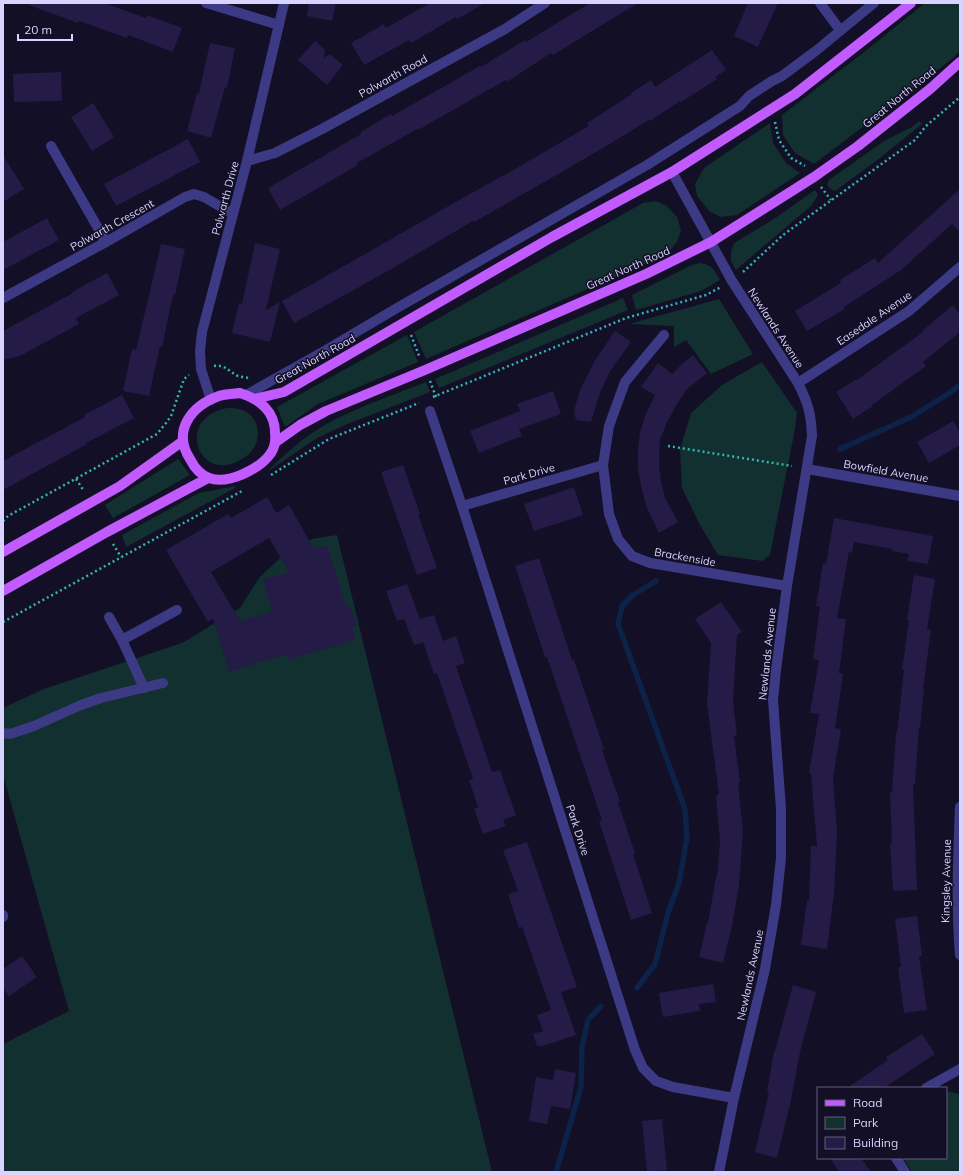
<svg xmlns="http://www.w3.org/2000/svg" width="963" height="1175" font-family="Mulish,sans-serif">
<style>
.green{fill:#12302f}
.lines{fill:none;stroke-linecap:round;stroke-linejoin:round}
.stream{stroke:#0c2248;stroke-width:5.5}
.building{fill:#241b47;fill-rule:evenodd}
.path{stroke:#2fb8b0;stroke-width:2.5;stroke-dasharray:2 3;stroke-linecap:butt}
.minor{stroke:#3d3a85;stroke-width:10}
.major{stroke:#c25bff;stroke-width:10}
.labels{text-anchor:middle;stroke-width:3;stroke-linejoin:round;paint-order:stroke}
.street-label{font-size:11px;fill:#d9d4ff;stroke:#130f26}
</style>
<rect width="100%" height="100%" fill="#130f26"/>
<g class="green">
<polygon points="925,3 960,3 960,51 952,59 814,164 795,153 783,135 782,115 868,49"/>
<polygon points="919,121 922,124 880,158 835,191 832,190 827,185 829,180 884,141 912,127"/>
<polygon points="770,123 773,143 786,163 800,173 737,215 721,217 710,212 697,196 695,184 704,168"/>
<polygon points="815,190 818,195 812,205 736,270 731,261 731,252 734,243 774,219"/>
<polygon points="656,201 667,206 677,217 681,230 677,242 666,255 426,359 414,332 643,203"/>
<path d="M700 263C712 265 714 269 720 280L701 291 636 310 632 295 692 265Z"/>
<polygon points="623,298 628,310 439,388 435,379"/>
<polygon points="719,299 753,354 711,374 686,340 674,347 674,326 629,324"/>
<polygon points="407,335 418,362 318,404 285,427 277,407"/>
<polygon points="762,362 797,413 795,429 770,555 762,561 718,555 700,525 682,488 680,449 691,413 722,385"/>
<path d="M426 382 430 392 345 425 317 438 270 470 269 469C282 458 295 445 309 435 344 411 386 398 426 382Z"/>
<path d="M227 408C244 407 257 415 258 433 258 443 253 452 245 457 201 489 172 419 227 408Z"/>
<polygon points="178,459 190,475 113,518 105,505"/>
<polygon points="235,486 235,488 126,547 122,535 184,501 199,493"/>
<polygon points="337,535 492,1172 3,1172 3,1044 69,1011 3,775 3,708 44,689 182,643 240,608 259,578 280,558 312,539"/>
<polygon points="946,1091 960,1094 960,1172 912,1172 903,1158 946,1158"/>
</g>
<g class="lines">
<g class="stream">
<polyline points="840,449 911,417 948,394 960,385"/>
<polyline points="637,988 655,964 668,913 679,883 687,838 685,809 618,624 622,606 633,595 656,581"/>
<polyline points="556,1172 581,1087 582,1047 588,1020 601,1006"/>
</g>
</g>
<g class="building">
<polygon points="29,3 104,3 146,18 147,15 182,28 173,52 128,35 127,38 79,21 78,23 29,5"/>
<polygon points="309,3 336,3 332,21 307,16"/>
<polygon points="430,3 485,3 457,19 456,17 411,43 409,40 364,65 351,43 384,24 386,28"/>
<polygon points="590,3 638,3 553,55 551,53 507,82 506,80 418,130 417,129 357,163 358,165 280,210 268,188 361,134 361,132 391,114 392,116 480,66 481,67 525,40 526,42"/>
<polygon points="748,3 778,3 758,47 734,36"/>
<polygon points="315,41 325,50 324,58 330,54 343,65 327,85 298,60"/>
<polygon points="210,43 235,48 227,88 225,87 211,138 187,131 197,93 199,93"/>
<polygon points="712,50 726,70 715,77 717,79 681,102 680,101 650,121 649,120 603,148 539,185 474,222 473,221 388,271 294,323 282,301 360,257 454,203 502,176 503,176 589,126 587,123 632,94 631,93 651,80 655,87"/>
<polygon points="61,72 62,101 14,102 13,74"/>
<polygon points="93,103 114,137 92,151 71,117"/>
<polygon points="188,139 200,162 116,206 104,184"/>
<polygon points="3,155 24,189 3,202"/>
<polygon points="960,189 960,232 952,224 901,270 844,307 845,309 807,331 795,311 841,283 840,280 875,258 878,263"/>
<polygon points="47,218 59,240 3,270 3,242"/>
<polygon points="255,243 280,249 266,310 280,302 270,342 232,333 239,303 242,304"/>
<polygon points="161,244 185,249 175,295 173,295 162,347 160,346 149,396 123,391 132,349 136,350"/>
<polygon points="107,273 119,295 76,318 79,324 20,356 3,360 3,331 73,293 72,292"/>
<polygon points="953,305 960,314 960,332 923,362 926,366 872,405 873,406 853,419 836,392 857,379 857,380 923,332 922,331"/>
<polygon points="615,331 631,342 610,371 600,393 591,422 576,420 574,411 580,390 594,362"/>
<polygon points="693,355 707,373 687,389 677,404 667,422 660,440 659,464 661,481 665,498 678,522 659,533 647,508 641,486 638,468 638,449 640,432 646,414 655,395 641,387 658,363 672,374 683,363"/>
<polygon points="553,391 561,414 519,429 522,436 479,453 470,431 520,411 517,404"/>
<polygon points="122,395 134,418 86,443 87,444 3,490 3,461 85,417 84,415"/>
<polygon points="953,421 960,433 960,445 929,463 917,442"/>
<polygon points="403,465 420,514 418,514 437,568 417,575 381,472"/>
<polygon points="574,487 583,515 534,531 524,504"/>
<path d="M267 497 276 513 289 505 314 549 327 545 346 606 350 605 357 626 352 627 356 640 288 660 286 654 229 672 213 619 208 622 166 550 228 514 231 518ZM269 538 289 572 263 579 272 612 240 621 211 572Z"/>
<polygon points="834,518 933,536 928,564 907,561 909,554 892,551 893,549 854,542 852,553 849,552 837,618 846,619 839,673 843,674 835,728 841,729 833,778 837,832 834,893 827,949 801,945 807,901 809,901 811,846 817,846 811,774 809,773 819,714 810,713 819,660 813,659 820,607 816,606 823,563 826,564"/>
<polygon points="539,558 572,660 574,660 604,749 602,750 620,802 618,803 635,853 633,854 652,913 631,920 599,821 602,820 547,657 545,657 515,566"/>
<polygon points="914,575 935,579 927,629 931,630 923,688 924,688 920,728 919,728 915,784 913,784 917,890 893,891 890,843 892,843 890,792 892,792 896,733 897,733 904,670 902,670 909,620 907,620"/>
<polygon points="407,584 420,619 434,615 443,641 456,636 465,663 456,666 492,772 500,770 516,815 503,820 506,826 483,834 474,809 478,807 469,780 473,779 437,673 434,674 423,642 414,645 404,619 397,621 386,591"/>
<polygon points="721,602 742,632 737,635 733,701 737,735 734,736 740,782 738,783 743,831 739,885 732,926 723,963 699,957 707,923 708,923 716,877 717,877 720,841 716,795 719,795 707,704 711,643 695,619"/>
<polygon points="527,842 577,987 561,992 576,1035 543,1046 537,1046 533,1034 543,1031 537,1015 551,1010 522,927 519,928 508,894 518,891 503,850"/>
<polygon points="917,916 922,956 919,956 927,1010 904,1013 898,967 901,967 895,919"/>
<polygon points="22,956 37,977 9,996 3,988 3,969"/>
<polygon points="713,984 716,1002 699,1004 700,1011 663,1017 659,993"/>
<polygon points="793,985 816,992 800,1052 791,1100 777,1158 755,1152 769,1092 767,1092 774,1051 775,1051"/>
<polygon points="922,1034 935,1054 884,1088 847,1088 888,1060 886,1057"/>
<polygon points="555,1069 576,1073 570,1109 551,1106 547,1124 529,1121 536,1077 553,1080"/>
<polygon points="662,1119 667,1170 647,1172 642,1121"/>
<polygon points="830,1158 861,1158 871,1172 839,1172"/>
</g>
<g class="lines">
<g class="path">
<polyline points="775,122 779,140 791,158 805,166"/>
<polyline points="821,187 831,200"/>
<polyline points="743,272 783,235 915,140 926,126 960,97"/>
<polyline points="411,335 420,358"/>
<path d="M214 366C225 364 229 372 238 376 241 377 245 377 248 378"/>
<polyline points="430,381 436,397"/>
<polyline points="433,397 626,318 706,295 721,287"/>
<polyline points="668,446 792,466"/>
<polyline points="271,475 329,439 419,403"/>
<polyline points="76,479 84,491"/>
<polyline points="3,521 8,516 157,434 166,423 171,416 184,379 189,375"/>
<polyline points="113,544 121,557"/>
<polyline points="3,622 242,491"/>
</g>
<g class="minor">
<polyline points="206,3 279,25"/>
<polyline points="820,3 840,30"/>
<polyline points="51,146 106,242"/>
<polyline points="247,161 275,153 322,129 505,29 545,3"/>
<path d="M672 172 732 281 798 383C808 403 811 413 812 436L787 586 776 670 773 700 781 809V858L776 905 765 969 734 1098 719 1172"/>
<polyline points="3,298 106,242 185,197 194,194 204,197 233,214"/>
<polyline points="664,335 625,382 609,426 603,465 609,514 618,539 632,556 650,563 787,586"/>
<polyline points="798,383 909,311 960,267"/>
<polyline points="246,395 326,350 397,308 647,165 740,106 749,96 772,81 782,76 817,50 874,3"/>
<polyline points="211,400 201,369 200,351 202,332 247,161 284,3"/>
<polyline points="430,411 462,506 635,1050 643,1068 656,1081 673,1087 734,1098"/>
<polyline points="807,469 960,496"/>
<polyline points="462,506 603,465"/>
<polyline points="109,617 122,640 144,688"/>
<polyline points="122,640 177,610"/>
<polyline points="3,733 10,734 34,726 81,705 101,698 163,683"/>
<path d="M960 807C958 857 956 905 960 955"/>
<polyline points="3,915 3,917"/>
<polyline points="926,1088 960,1069"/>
<polyline points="896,1158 905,1172"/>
</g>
<g class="major">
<path d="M240 393C259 399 275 411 275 433 276 441 275 447 271 453 260 469 228 485 209 478 201 475 194 467 190 459 172 431 191 406 219 396 225 394 233 394 240 393Z"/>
<polyline points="255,399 284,392 552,237 672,172 795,94 911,3"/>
<polyline points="276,442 300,425 326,411 425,370 646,274 711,242 814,177 858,146 930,89 960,62"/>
<polyline points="3,552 120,486 183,441"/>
<polyline points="3,591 107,532 208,478"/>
</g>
</g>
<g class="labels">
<g class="street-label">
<text transform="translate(393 76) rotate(-29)" y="4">Polwarth Road</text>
<text transform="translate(899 97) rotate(-39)" y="4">Great North Road</text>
<text transform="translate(225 198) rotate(-75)" y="4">Polwarth Drive</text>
<text transform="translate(112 225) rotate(-29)" y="4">Polwarth Crescent</text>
<text transform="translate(628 268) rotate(-24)" y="4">Great North Road</text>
<text transform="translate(874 318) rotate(-34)" y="4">Easedale Avenue</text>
<text transform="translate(776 328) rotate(57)" y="4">Newlands Avenue</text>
<text transform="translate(315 359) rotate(-29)" y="4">Great North Road</text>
<text transform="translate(886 471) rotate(10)" y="4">Bowfield Avenue</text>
<text transform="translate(529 474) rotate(-16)" y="4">Park Drive</text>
<text transform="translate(685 557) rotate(10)" y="4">Brackenside</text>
<text transform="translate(767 654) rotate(-84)" y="4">Newlands Avenue</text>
<text transform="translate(578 830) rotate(72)" y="4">Park Drive</text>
<text transform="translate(946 881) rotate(-89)" y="4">Kingsley Avenue</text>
<text transform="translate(750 975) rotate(-78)" y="4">Newlands Avenue</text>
</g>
</g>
<rect width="963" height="1175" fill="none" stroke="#d9d4ff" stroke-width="8"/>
<rect x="817" y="1087" width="130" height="72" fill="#130f26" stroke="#625e7d"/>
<rect x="825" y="1100" width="20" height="6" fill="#c25bff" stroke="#625e7d"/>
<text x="853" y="1107" font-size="12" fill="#d9d4ff">Road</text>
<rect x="825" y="1117" width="20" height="12" fill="#12302f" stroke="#625e7d"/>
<text x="853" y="1127" font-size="12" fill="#d9d4ff">Park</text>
<rect x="825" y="1137" width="20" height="12" fill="#241b47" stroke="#625e7d"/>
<text x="853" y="1147" font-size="12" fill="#d9d4ff">Building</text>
<path d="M18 34v6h54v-6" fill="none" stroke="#d9d4ff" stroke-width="2"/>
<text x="24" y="34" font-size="12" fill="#d9d4ff" stroke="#130f26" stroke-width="3" paint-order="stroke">20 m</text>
</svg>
